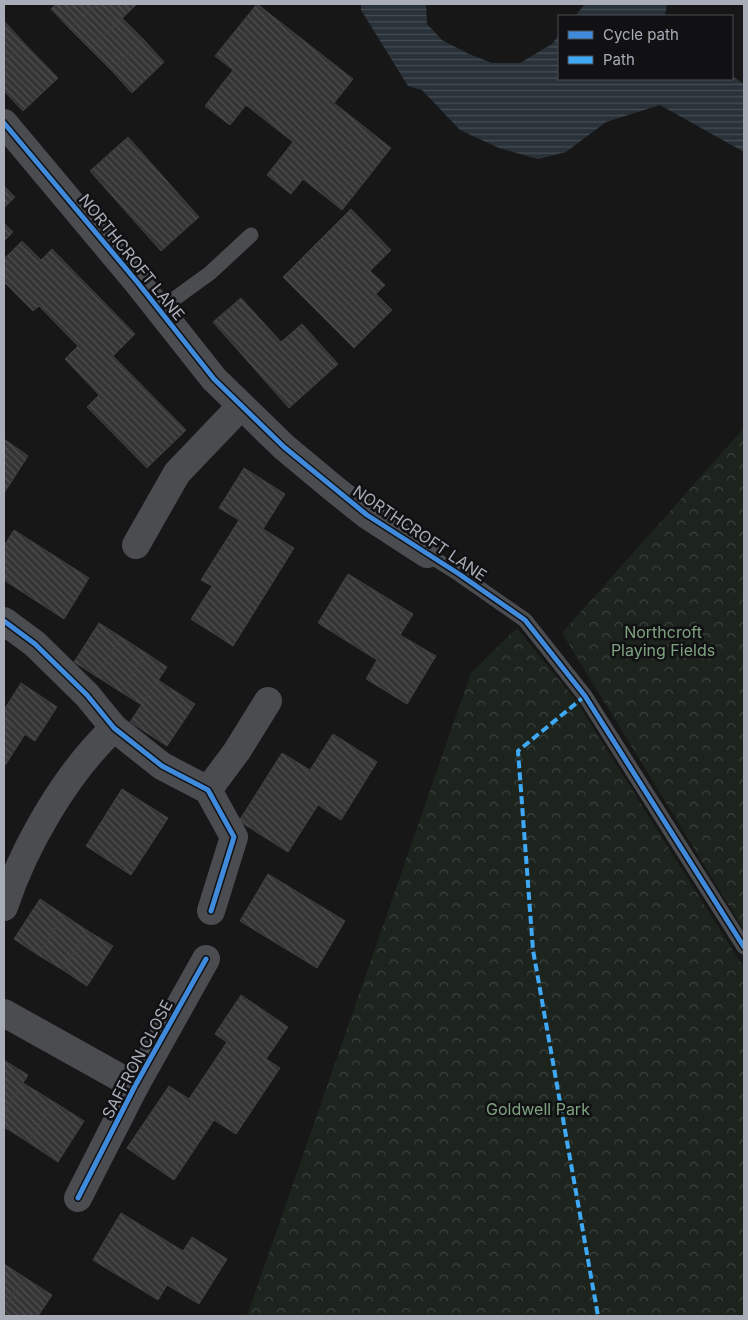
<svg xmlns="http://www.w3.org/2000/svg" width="748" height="1320" font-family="Inter,sans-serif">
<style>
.forest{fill:url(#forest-crowns)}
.water{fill:url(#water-rules)}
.building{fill:url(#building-back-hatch);stroke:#3f4043}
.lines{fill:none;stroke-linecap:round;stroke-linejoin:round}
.service{stroke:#4b4c50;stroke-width:15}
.minor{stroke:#4b4c50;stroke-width:28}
.quiet{stroke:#3fa9f5;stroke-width:4;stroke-dasharray:8 4;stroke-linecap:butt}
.cycleway-casing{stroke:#111113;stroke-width:8}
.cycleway{stroke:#408adc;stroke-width:5}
.labels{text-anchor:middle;stroke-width:5;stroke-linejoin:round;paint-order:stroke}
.street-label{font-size:16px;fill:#a8adb8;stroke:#111113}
.park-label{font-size:16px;fill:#7fa381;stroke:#111113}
</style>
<defs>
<pattern id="forest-crowns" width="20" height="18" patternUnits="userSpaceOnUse" patternTransform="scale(1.25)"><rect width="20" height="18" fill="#1d241e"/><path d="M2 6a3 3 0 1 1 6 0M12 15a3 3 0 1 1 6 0" fill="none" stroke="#3b413d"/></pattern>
<pattern id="water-rules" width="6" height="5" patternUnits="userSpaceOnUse" patternTransform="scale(1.25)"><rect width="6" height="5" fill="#2a3239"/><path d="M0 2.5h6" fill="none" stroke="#464d54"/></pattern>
<pattern id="building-back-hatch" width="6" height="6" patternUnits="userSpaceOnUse" patternTransform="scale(1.25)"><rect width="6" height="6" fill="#353536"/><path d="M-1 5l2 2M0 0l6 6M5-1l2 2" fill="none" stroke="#4f5051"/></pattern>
</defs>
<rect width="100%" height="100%" fill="#171717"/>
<g class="forest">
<polygon points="744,428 744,930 562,633"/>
<polygon points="517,628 577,702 744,968 744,1316 247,1316 471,673"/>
</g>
<g class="water">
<polygon points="361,4 426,4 427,24 442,40 469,54 492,63 520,63 552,44 559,35 559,79 732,79 732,76 744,84 744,152 660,105 606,122 566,152 538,159 499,148 460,130 422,90 408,86 361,10"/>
<polygon points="585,4 667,4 665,16 575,16"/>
</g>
<g class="building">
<polygon points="56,4 97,4 70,29 51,9"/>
<polygon points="97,4 137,4 90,49 70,29"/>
<polygon points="257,4 353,79 334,103 391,148 342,210 303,179 291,194 267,175 293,142 246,105 230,125 205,106 233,70 215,56"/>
<polygon points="122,18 143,39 111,70 90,49"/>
<polygon points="4,21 24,43 4,62"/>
<polygon points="143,39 164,62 132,93 111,70"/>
<polygon points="24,43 58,78 23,111 4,91 4,62"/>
<polygon points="128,137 199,217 161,251 90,171"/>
<polygon points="4,186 15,197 4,208"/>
<polygon points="351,209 391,250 370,271 385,285 376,294 392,310 354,348 283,277"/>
<polygon points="4,223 13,232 4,241"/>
<polygon points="22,241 41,260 52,249 135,334 113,356 186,430 147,468 87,407 99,395 65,359 78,346 39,306 33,311 4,282 4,259"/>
<polygon points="241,298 281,342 302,324 338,364 289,408 213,322"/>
<polygon points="4,439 28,456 4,493"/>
<polygon points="244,468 285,494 263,529 294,548 233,646 191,619 212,586 201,580 239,520 219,508"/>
<polygon points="14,530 89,578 64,619 4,580 4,546"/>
<polygon points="348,574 413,614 400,635 436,656 407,704 366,679 377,660 318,623"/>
<polygon points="99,623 121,637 96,676 74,662"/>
<polygon points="121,637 146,653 121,692 96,676"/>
<polygon points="146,653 167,667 142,705 121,692"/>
<polygon points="158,680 195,704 167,746 130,722"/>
<polygon points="21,683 57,707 35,741 4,721 4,710"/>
<polygon points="4,721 25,734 6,764 4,763"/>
<polygon points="333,734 377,762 341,820 318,805 288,852 239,821 282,753 310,770"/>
<polygon points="122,789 168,818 131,875 86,846"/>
<polygon points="268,874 345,921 317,968 240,921"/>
<polygon points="40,899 64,915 38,955 14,939"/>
<polygon points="64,915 88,931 63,970 38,955"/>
<polygon points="88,931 113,946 87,986 63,970"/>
<polygon points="241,995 288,1027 266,1059 280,1068 236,1134 214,1120 174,1180 127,1148 169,1086 189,1099 227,1042 215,1034"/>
<polygon points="5,1061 28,1075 4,1113 4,1064"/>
<polygon points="23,1083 54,1102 28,1142 4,1127 4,1113"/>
<polygon points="54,1102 84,1121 58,1162 28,1142"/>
<polygon points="121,1213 183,1251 192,1237 227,1259 199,1304 167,1285 158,1300 93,1260"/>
<polygon points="4,1264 24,1277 4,1309"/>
<polygon points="24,1277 52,1295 38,1316 4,1316 4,1309"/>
</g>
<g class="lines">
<g class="service">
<polyline points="159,310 210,273 251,235"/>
<polyline points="427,554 459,574 525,620 585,696 744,947"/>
</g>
<g class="minor">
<polyline points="4,123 138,283 214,379 284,447 332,487 367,515 427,554"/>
<polyline points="136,545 177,473 241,406"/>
<polyline points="4,621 35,644 87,695 114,728 162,766 208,790 234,837 211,911"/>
<polyline points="208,790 237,751 268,701"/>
<path d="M4 907C24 846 66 773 114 728"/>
<polyline points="4,1013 135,1086"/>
<polyline points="78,1198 135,1086 206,959"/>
</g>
<polyline class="quiet" points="585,696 518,751 533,950 598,1316"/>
<defs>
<g id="cycleway">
<polyline points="4,123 138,283 214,379 284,447 367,515 459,574 525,620 585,696 744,947"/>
<polyline points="4,621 35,644 87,695 114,728 162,766 208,790 234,837 211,911"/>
<polyline points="78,1198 135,1086 206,959"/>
</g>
</defs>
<use href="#cycleway" class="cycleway-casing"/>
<use href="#cycleway" class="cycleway"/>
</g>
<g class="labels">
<g class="street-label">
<text transform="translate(132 257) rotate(51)" y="6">NORTHCROFT LANE</text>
<text transform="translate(420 533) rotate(34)" y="6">NORTHCROFT LANE</text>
<text transform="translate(137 1059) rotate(-62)" y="6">SAFFRON CLOSE</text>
</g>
<g class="park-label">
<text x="663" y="638">Northcroft<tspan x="663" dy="18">Playing Fields</tspan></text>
<text x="538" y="1115">Goldwell Park</text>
</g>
</g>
<rect width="748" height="1320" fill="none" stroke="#a8adb8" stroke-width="10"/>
<rect x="558" y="15" width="175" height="65" fill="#111113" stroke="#4d4f55"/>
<rect x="568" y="31" width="25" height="8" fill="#408adc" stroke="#4d4f55"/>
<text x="603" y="40" font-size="15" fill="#a8adb8">Cycle path</text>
<rect x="568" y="56" width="25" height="8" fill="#3fa9f5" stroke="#4d4f55"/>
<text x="603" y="65" font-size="15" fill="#a8adb8">Path</text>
</svg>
